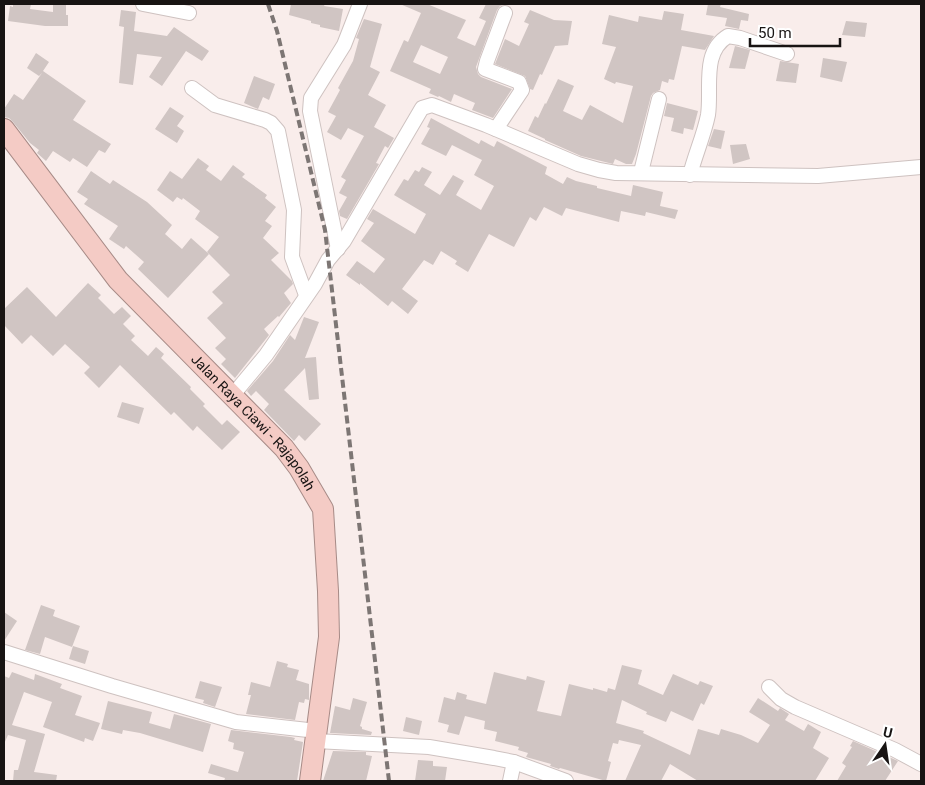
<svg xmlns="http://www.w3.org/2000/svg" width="925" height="785" font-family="Roboto,sans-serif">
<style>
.building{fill:#d0c5c3;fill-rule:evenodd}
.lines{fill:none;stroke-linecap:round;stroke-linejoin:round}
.minor-casing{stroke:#cec2c0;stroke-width:16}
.highway-casing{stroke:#a78b87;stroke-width:22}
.minor{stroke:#fff;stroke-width:14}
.highway{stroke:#f4cbc5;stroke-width:20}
.rail{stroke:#7d7674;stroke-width:4;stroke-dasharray:8 4;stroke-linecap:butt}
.labels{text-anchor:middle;stroke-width:4;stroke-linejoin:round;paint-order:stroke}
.street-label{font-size:14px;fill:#181413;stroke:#fff}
</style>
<rect width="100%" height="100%" fill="#f9edeb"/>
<g class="building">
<polygon points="13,4 31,4 30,9 53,12 53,4 66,4 66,15 68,15 68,26 45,26 8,21 10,6 13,7"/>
<polygon points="291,4 325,4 324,6 343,9 339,31 320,27 320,25 311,23 311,21 289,15"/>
<path d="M400 4H427L466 20 457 38 475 46 486 21 479 18 486 4H506L500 6 497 10 476 67 478 74 481 77 512 89 493 118 472 110 475 103 454 94 451 102 439 96 438 97 429 93 431 89 390 71 404 40 408 42 421 13ZM421 45 448 57 440 74 413 62Z"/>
<polygon points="708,4 721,4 720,7 749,14 748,21 741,20 739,29 725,26 727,18 706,15"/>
<polygon points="121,10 136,12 134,31 167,36 174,27 209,51 202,61 186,51 162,86 149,77 162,57 137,54 133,85 119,83 124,27 119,26"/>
<polygon points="530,10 554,20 572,21 568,45 555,46 542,75 540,74 533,90 530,89 525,76 495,64 505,39 519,46 529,24 524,22"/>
<polygon points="664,11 684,14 681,30 714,36 705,50 682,46 674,80 669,79 668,83 662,81 660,90 653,93 651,96 636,154 632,164 626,164 615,159 613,164 581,156 545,140 545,139 528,131 535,116 538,118 545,103 546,104 558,79 574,86 563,111 582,120 590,105 623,123 633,86 616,82 615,84 604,79 616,47 602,44 609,15 638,22 639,16 662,20"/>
<polygon points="364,19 382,24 370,67 380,72 368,95 386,105 374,127 394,138 388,148 385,146 376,163 379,164 347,219 340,216 339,211 347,197 339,193 346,180 341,177 364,136 348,128 341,140 327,132 336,116 328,112 340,90 338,88 353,61 359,39 356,38"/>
<polygon points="846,21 867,23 865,37 842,35"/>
<polygon points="735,46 750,50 745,69 729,68"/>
<polygon points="36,53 49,62 43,71 86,101 73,120 111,144 105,153 99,150 87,167 73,158 70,162 53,151 46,161 37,153 39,150 30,143 13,122 9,118 4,117 4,109 14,94 23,100 42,73 39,76 27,68"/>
<polygon points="823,58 847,62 842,82 820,77"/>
<polygon points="780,61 799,64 796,83 776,81"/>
<polygon points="254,76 275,84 269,100 263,97 258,109 244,103"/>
<polygon points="667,103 698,111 693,130 684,128 683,134 671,131 674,118 664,116"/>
<polygon points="170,107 184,116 177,126 184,131 177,143 155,129"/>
<polygon points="431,118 479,144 481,140 494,147 497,141 547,167 545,174 563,184 567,177 576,181 597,186 597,188 631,196 633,185 663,192 660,206 678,210 675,219 646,212 645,216 621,211 619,222 566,208 562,216 544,207 536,221 530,217 514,247 489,234 468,272 455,264 457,261 441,251 433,265 424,260 402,289 418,301 408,314 392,301 388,306 360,283 360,285 346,275 357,261 374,273 385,259 361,241 374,223 367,219 373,209 415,234 426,214 394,195 404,179 408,181 415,170 419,172 422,167 432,172 424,185 440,195 453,175 464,181 456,195 481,210 494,186 474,175 482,160 452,145 446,156 421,144 430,128 427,127"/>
<polygon points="714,129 725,131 721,149 708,146"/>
<polygon points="746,144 750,159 733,164 730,145"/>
<polygon points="198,158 209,166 206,170 221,181 233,165 245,174 242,177 267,195 265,198 276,207 265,221 272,226 263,238 279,253 271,260 292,281 293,284 284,293 291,303 279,317 278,316 264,329 269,335 235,378 221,364 226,359 215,348 226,338 207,318 223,303 212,292 230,275 207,252 219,237 195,219 200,211 183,198 182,200 177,197 173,202 157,190 170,171 182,179"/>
<polygon points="91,171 110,184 113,180 147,202 172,225 165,234 182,249 191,238 209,254 168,298 138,269 144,262 126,246 124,249 109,239 118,226 84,204 88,199 77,192"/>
<polygon points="88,283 101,295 98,298 114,314 122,307 131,316 123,324 135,336 131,340 148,356 156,347 164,354 161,358 191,387 190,389 205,404 203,406 222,425 227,420 240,432 222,450 197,426 193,431 174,412 171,415 120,365 99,388 84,373 90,367 65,344 53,356 31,335 22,344 4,325 4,309 27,287 56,317"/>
<polygon points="304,317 319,322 305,358 316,357 319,399 309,400 305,368 284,390 321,424 305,441 299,435 294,441 264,410 269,404 256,391 251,396 247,391 273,361 290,335 295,340"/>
<polygon points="122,402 144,408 139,424 117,417"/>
<polygon points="41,605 55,610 53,616 80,626 72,647 45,637 40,654 25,650"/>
<polygon points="4,612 17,621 4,641"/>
<polygon points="73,646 89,651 85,664 69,659"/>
<polygon points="277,661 288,664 287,667 299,670 296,680 309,684 309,700 305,699 304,703 299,702 295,720 246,714 251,695 248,695 251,682 270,687"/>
<polygon points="622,665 642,670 638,684 663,695 673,674 698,685 700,681 713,686 704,705 701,703 693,721 671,711 666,722 646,714 647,712 622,700 616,723 644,731 643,733 690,755 698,729 719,735 721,729 741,735 758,743 770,725 749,712 758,698 778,711 780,708 789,714 785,720 804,731 808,724 821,732 813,748 829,758 815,781 698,781 670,764 661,781 625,781 641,745 619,740 618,744 613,743 608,761 611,762 606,781 560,768 559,769 550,766 551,764 526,757 528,753 518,750 519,747 495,741 497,732 484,729 485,721 465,716 459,735 447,732 449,725 438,722 444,697 455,700 457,692 467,695 466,699 486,704 494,672 526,680 527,676 545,681 537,711 561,716 569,684 593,690 593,688 607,692 608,688 615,690"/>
<polygon points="12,672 34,680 35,674 62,684 60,688 82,696 75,715 100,723 93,741 85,738 84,742 43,727 52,702 24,692 12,725 45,734 34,772 57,775 56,781 13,781 14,770 18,770 26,740 8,735 4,744 4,676 9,678"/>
<polygon points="200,681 222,687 215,707 203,703 204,700 195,698"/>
<polygon points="353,698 367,702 360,726 362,727 362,729 372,732 371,735 330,733 335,706 350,710"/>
<polygon points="108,701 152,712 149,723 170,729 174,714 211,724 203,752 140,733 123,730 122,734 101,729"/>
<polygon points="406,717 422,721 419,735 403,731"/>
<polygon points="231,730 291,737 295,738 294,740 303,742 297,781 224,781 225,778 208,773 211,764 238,772 244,752 233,749 234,743 228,741"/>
<polygon points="853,741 898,761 885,781 837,781 846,766 842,763 852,747 850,746"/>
<polygon points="333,751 366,752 366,755 372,756 366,781 323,781"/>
<polygon points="418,760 433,761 433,766 447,767 445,781 415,781"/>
</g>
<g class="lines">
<defs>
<g id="minor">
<polyline points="143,4 189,13"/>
<polyline points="192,88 215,105 265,120 271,123 278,131 294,210 292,257 306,295"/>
<polyline points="496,129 522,90 519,82 485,69 487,61 505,13"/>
<polyline points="641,172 659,99"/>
<path d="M690 175C695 155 704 135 708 115 712 89 701 52 728 36L740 38 787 54"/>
<polyline points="338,249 310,111 311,98 344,45 360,4"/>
<polyline points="232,396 266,355 315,284 328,260 344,241 422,108 432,105 486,125 578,164 599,170 616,173 818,176 921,167"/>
<polyline points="4,652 112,686 236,722 317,731"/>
<polyline points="769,687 781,699 795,707 895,750 921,764"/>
<polyline points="316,741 429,747 494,758 514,762 566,781"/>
<polyline points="510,781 514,762"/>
</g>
<g id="highway">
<path id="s1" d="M4 129 118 280 284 448 299 468 323 509 328 591 329 637 310 781"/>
</g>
</defs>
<use href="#minor" class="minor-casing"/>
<use href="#highway" class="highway-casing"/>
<use href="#minor" class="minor"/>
<use href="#highway" class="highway"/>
<polyline class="rail" points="268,4 277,31 325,230 389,781"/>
</g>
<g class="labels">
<g class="street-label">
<text dy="5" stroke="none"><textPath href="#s1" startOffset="386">Jalan Raya Ciawi - Rajapolah</textPath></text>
</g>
</g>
<rect width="925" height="785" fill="none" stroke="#181413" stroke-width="10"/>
<g transform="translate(885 745) rotate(13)" stroke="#ffffff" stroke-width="4" paint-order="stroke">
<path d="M0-4L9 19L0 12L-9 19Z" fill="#181413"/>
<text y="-8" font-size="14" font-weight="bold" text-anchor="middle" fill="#181413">U</text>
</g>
<path d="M750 38v8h90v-8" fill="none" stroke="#181413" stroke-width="2.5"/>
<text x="758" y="38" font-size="15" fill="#181413" stroke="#ffffff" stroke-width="4" paint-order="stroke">50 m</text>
</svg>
